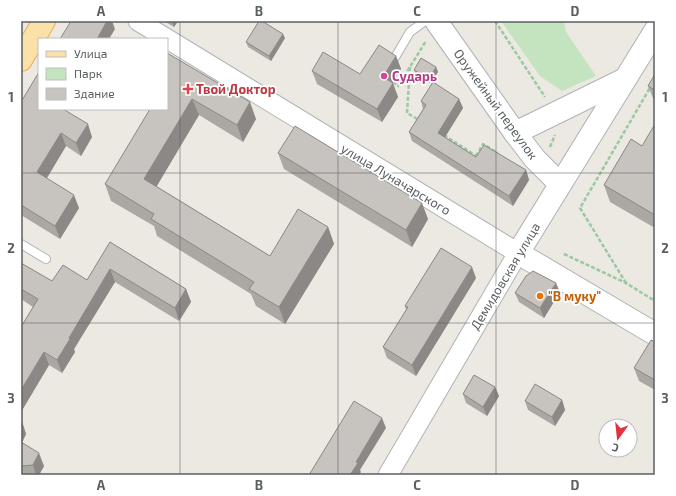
<svg xmlns="http://www.w3.org/2000/svg" width="676" height="496" font-family="'Exo 2',sans-serif">
<style>
.green{fill:#c4e3bf}
.lines{fill:none;stroke-linecap:round;stroke-linejoin:round}
.service-casing{stroke:#afb3b7;stroke-width:10}
.tertiary-casing{stroke:#afb3b7;stroke-width:21}
.secondary-casing{stroke:#aeb3b7;stroke-width:24}
.primary-casing{stroke:#ebad5c;stroke-width:24}
.path{stroke:#9bc9a1;stroke-width:2.5;stroke-dasharray:4 2;stroke-linecap:butt}
.service{stroke:#fff;stroke-width:8}
.tertiary{stroke:#fff;stroke-width:19}
.secondary{stroke:#fff;stroke-width:22}
.primary{stroke:#fbe1a8;stroke-width:22}
.wall{fill:#aba8a3}
.shaded-wall{fill:#8b8885}
.building{fill:#c7c3be;stroke:#8b8885}
.grid{fill:none;stroke:#5a5f62;stroke-width:1;stroke-opacity:0.55}
.hotel-dot{fill:#d1479c;stroke:#fff;stroke-width:1.5}
.health-dot{fill:#e0444e;stroke:#fff;stroke-width:1.5}
.food-dot{fill:#e8710a;stroke:#fff;stroke-width:1.5}
.labels{text-anchor:middle;stroke-width:3.5;stroke-linejoin:round;paint-order:stroke}
.hotel-label{font-size:13px;font-weight:bold;fill:#b23c85;stroke:#fff;text-anchor:start}
.health-label{font-size:13px;font-weight:bold;fill:#be3a42;stroke:#fff;text-anchor:start}
.street-label{font-size:13px;fill:#5a5f62;stroke:#fff}
.food-label{font-size:13px;font-weight:bold;fill:#c56008;stroke:#fff;text-anchor:start}
.neatline{fill:none;stroke:#5a5f62;stroke-width:1.5}
.grid-label{font-size:13px;text-anchor:middle;font-weight:bold;fill:#5a5f62}
</style>
<rect width="100%" height="100%" fill="#ece8e2"/>
<polygon class="green" points="501,21 564,21 566,32 596,76 562,91 540,76"/>
<g class="lines">
<defs>
<g id="service">
<polyline points="394,59 410,32 425,21"/>
<polyline points="21,244 46,259"/>
</g>
<polyline id="tertiary" points="138,21 518,253 388,475"/>
<g id="secondary">
<polyline points="436,21 515,133 535,159 560,184"/>
<polyline points="655,31 518,253 655,334"/>
<polyline points="515,133 625,79"/>
</g>
<polyline id="primary" points="21,60 44,21"/>
</defs>
<use href="#service" class="service-casing"/>
<use href="#tertiary" class="tertiary-casing"/>
<use href="#secondary" class="secondary-casing"/>
<use href="#primary" class="primary-casing"/>
<g class="path">
<polyline points="495,21 545,97"/>
<polyline points="410,67 407,113 419,120"/>
<polyline points="393,82 398,86 426,41"/>
<polyline points="444,135 478,157"/>
<polyline points="550,147 555,135"/>
<polyline points="476,156 483,144 498,153"/>
<polyline points="564,254 626,283 655,301"/>
<polyline points="626,283 580,208 651,86"/>
</g>
<use href="#service" class="service"/>
<use href="#tertiary" class="tertiary"/>
<use href="#secondary" class="secondary"/>
<use href="#primary" class="primary"/>
</g>
<g class="wall">
<polygon points="164,21 178,21 174,27"/>
<polygon points="285,38 271,61 248,47 246,42"/>
<polygon points="167,53 256,119 243,142 199,115 156,186 270,256 328,227 334,244 285,324 256,306 251,294 157,236 154,226 111,201 105,184 167,109"/>
<polygon points="396,56 401,69 392,83 398,97 382,122 317,84 312,71 360,74"/>
<polygon points="436,67 438,72 430,83 416,75 414,70"/>
<polygon points="655,74 655,103 648,86"/>
<polygon points="459,99 463,108 445,137 476,157 526,170 529,180 513,206 412,141 409,132 423,109 421,101"/>
<polygon points="21,102 64,110 92,137 81,156 66,146 47,178 79,208 60,239 21,215"/>
<polygon points="655,124 655,228 610,202 604,185 642,146"/>
<polygon points="278,153 428,219 412,247 284,169"/>
<polygon points="110,242 186,289 191,302 179,321 115,282 74,349 75,352 62,373 49,365 21,412 21,327 33,307 21,299 21,263 52,281 87,280"/>
<polygon points="476,278 416,376 387,358 383,347 406,310 405,306"/>
<polygon points="560,292 544,318 519,302 515,293"/>
<polygon points="655,342 655,390 639,381 634,368"/>
<polygon points="495,387 499,396 487,416 466,403 463,394"/>
<polygon points="562,400 565,410 555,426 528,410 525,401"/>
<polygon points="21,421 26,434 22,443 44,466 39,475 21,475"/>
</g>
<g class="shaded-wall">
<polygon points="107,21 112,21 115,29 109,39 97,39"/>
<polygon points="172,21 178,21 174,27"/>
<polygon points="283,34 285,38 271,61 269,56"/>
<polygon points="396,56 401,69 388,90 383,77"/>
<polygon points="436,67 438,72 430,83 429,79"/>
<polygon points="393,83 398,97 382,122 377,109"/>
<polygon points="192,99 199,115 151,196 144,179"/>
<polygon points="459,99 463,108 442,142 438,133"/>
<polygon points="250,102 256,119 243,142 237,125"/>
<polygon points="88,124 92,137 81,156 76,143"/>
<polygon points="61,133 66,146 42,186 37,172"/>
<polygon points="526,170 529,180 513,206 509,196"/>
<polygon points="74,195 79,208 60,239 55,226"/>
<polygon points="422,203 428,219 412,247 406,230"/>
<polygon points="328,227 334,244 285,324 279,307"/>
<polygon points="472,267 476,278 416,376 412,365"/>
<polygon points="110,269 115,282 74,349 75,352 62,373 57,360 69,338"/>
<polygon points="556,283 560,292 544,318 540,308"/>
<polygon points="186,289 191,302 179,321 175,308"/>
<polygon points="44,352 49,365 21,412 21,390"/>
<polygon points="495,387 499,396 487,416 483,407"/>
<polygon points="562,400 565,410 555,426 552,417"/>
<polygon points="382,418 386,428 360,470 361,472 359,475 350,475 356,462"/>
<polygon points="22,421 26,434 21,444 21,422"/>
<polygon points="39,453 44,466 39,475 36,475 33,465"/>
</g>
<g class="building">
<polygon points="71,21 107,21 97,39 60,39"/>
<polygon points="259,21 262,21 283,34 269,56 246,42"/>
<polygon points="379,45 396,56 383,77 393,83 377,109 312,71 323,52 360,74"/>
<polygon points="167,53 250,102 237,125 192,99 144,179 270,256 298,209 328,227 279,307 249,289 254,282 151,219 154,214 105,184 150,109 167,109"/>
<polygon points="421,58 436,67 429,79 414,70"/>
<polygon points="39,72 39,109 63,109 88,124 76,143 61,133 37,172 74,195 55,226 21,205 21,102"/>
<polygon points="655,74 655,90 648,86"/>
<polygon points="433,82 459,99 438,133 476,157 484,145 526,170 509,196 409,132 426,105 421,101"/>
<polygon points="655,124 655,215 604,185 631,139 642,146"/>
<polygon points="295,126 422,203 406,230 278,153"/>
<polygon points="110,242 186,289 175,308 110,269 69,338 70,339 57,360 44,352 21,390 21,327 38,299 21,289 21,263 52,281 63,265 87,280"/>
<polygon points="441,248 472,267 412,365 383,347 408,307 405,306"/>
<polygon points="533,271 556,283 540,308 515,293 526,276"/>
<polygon points="651,340 655,342 655,380 634,368"/>
<polygon points="474,375 495,387 483,407 463,394"/>
<polygon points="535,384 562,400 552,417 525,401"/>
<polygon points="354,401 382,418 356,462 358,463 350,475 309,475"/>
<polygon points="21,442 39,453 33,465 21,466"/>
</g>
<path class="grid" d="M180 21V475M338 21V475M496 21V475M21 173H655M21 323H655"/>
<circle class="hotel-dot" cx="384" cy="76" r="4"/>
<path class="health-dot" d="M186 83h4v4h4v4h-4v4h-4v-4h-4v-4h4z"/>
<circle class="food-dot" cx="540" cy="296" r="4"/>
<g class="labels">
<g class="hotel-label">
<text x="392" y="81">Сударь</text>
</g>
<g class="health-label">
<text x="196" y="94">Твой Доктор</text>
</g>
<g class="street-label">
<text transform="translate(496 104) rotate(54)" y="5">Оружейный переулок</text>
<text transform="translate(396 179) rotate(31)" y="5">улица Луначарского</text>
<text transform="translate(505 276) rotate(-59)" y="5">Демидовская улица</text>
</g>
<g class="food-label">
<text x="548" y="301">"В муку"</text>
</g>
</g>
<rect width="676" height="496" fill="none" stroke="#ffffff" stroke-width="44"/>
<rect x="38" y="38" width="130" height="72" fill="#ffffff" stroke="#bdbfc0"/>
<rect x="46" y="51" width="20" height="6" fill="#fbe1a8" stroke="#bdbfc0"/>
<text x="74" y="58" font-size="12" fill="#5a5f62">Улица</text>
<rect x="46" y="68" width="20" height="12" fill="#c4e3bf" stroke="#bdbfc0"/>
<text x="74" y="78" font-size="12" fill="#5a5f62">Парк</text>
<rect x="46" y="88" width="20" height="12" fill="#c7c3be" stroke="#bdbfc0"/>
<text x="74" y="98" font-size="12" fill="#5a5f62">Здание</text>
<g transform="translate(618 438) rotate(195)"><circle r="19" fill="#ffffff" stroke="#bdbfc0"/>
<path d="M0-3L7 15L0 10L-7 15Z" fill="#e13340"/>
<text y="-6" font-size="11" font-weight="bold" text-anchor="middle" fill="#5a5f62">С</text>
</g>
<rect x="22" y="22" width="632" height="452" class="neatline"/>
<g class="grid-label">
<text x="101" y="16">A</text>
<text x="259" y="16">B</text>
<text x="417" y="16">C</text>
<text x="575" y="16">D</text>
<text x="11" y="102">1</text>
<text x="665" y="102">1</text>
<text x="11" y="253">2</text>
<text x="665" y="253">2</text>
<text x="11" y="403">3</text>
<text x="665" y="403">3</text>
<text x="101" y="490">A</text>
<text x="259" y="490">B</text>
<text x="417" y="490">C</text>
<text x="575" y="490">D</text>
</g>
</svg>
